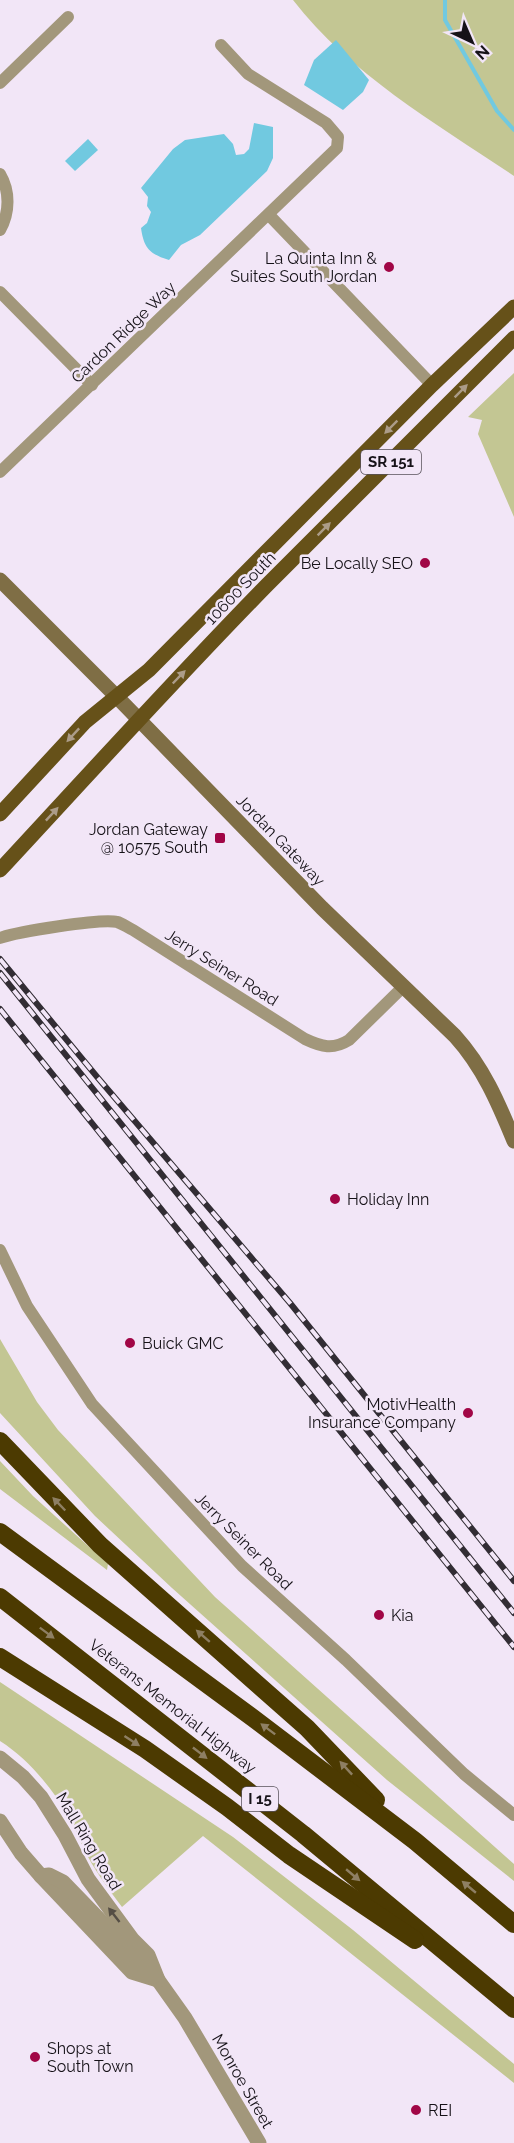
<svg xmlns="http://www.w3.org/2000/svg" width="514" height="2143" font-family="Raleway,sans-serif">
<style>
.green{fill:#c3c693}
.water{fill:#71c9e0}
.lines{fill:none;stroke-linecap:round;stroke-linejoin:round}
.stream{stroke:#71c9e0;stroke-width:4}
.minor{stroke:#a2977b;stroke-width:12}
.tertiary{stroke:#a2977b;stroke-width:15}
.secondary{stroke:#7f6e45;stroke-width:15}
.primary{stroke:#665119;stroke-width:15}
.motorway{stroke:#4c3a01;stroke-width:18}
.rail-casing{stroke:#322d34;stroke-width:6}
.rail{stroke:#f2e6f7;stroke-width:4;stroke-dasharray:11;stroke-linecap:butt}
.oneway{fill:#ac9c88}
.oneway2{fill:#8e7f63}
.oneway3{fill:#554e45}
.poi-dot{fill:#a10646;stroke:#f2e6f7;stroke-width:2}
.labels{text-anchor:middle;stroke-width:5;stroke-linejoin:round;paint-order:stroke}
.shield{fill:#f2e6f7;stroke:#58525b;stroke-width:1.5}
.shield-label{font-size:15px;font-weight:bold;fill:#161218}
.poi-label{font-size:16px;fill:#161218;stroke:#f2e6f7;text-anchor:start}
.street-label{font-size:16px;fill:#161218;stroke:#f2e6f7}
</style>
<rect width="100%" height="100%" fill="#f2e6f7"/>
<g class="green">
<path d="M293 0H514V176C437 124 351 75 293 0Z"/>
<polygon points="514,373 514,517 478,434 482,420 468,417"/>
<polygon points="0,1339 37,1402 58,1430 215,1597 514,1864 514,1881 387,1780 172,1588 95,1516 0,1413"/>
<polygon points="0,1461 33,1496 108,1564 107,1570 0,1489"/>
<path d="M0 1682 233 1837 353 1930 514 2064V2083L203 1836 122 1907C108 1888 94 1870 84 1849 79 1839 76 1829 71 1819 52 1789 30 1760 0 1741Z"/>
</g>
<g class="water">
<polygon points="336,40 369,80 363,92 343,110 304,85 314,60"/>
<path d="M254 123 273 127V158L267 171 200 235 181 245 169 260C150 254 144 249 141 228L147 223 151 212 147 206 148 197 141 188 173 149 185 140 224 134 233 144 236 155 244 154 249 149Z"/>
<polygon points="88,139 98,150 75,171 65,161"/>
</g>
<g class="lines">
<polyline class="stream" points="445,0 445,20 497,111 514,130"/>
<g class="minor">
<polyline points="0,83 68,17"/>
<path d="M0 174C10 191 10 212 0 230"/>
<polyline points="269,215 432,385"/>
<polyline points="0,292 92,385"/>
<polyline points="0,472 337,148 338,137 326,123 248,74 221,45"/>
<path d="M0 938C16 932 102 918 117 922 122 923 128 928 133 930L305 1039C322 1047 333 1050 349 1040L403 987"/>
<polyline points="0,1250 27,1306 92,1404 242,1566 346,1660 464,1774 514,1815"/>
</g>
<g class="tertiary">
<polyline points="0,1758 23,1777 41,1797 65,1835 88,1879 132,1939 148,1955 158,1980 185,2018 259,2143"/>
<polyline points="0,1821 21,1853 41,1876 132,1972 158,1980"/>
<polyline points="41,1876 49,1875 63,1882 154,1976"/>
</g>
<path class="secondary" d="M0 580 117 697 322 908 455 1036C483 1067 498 1102 514 1141"/>
<g class="primary">
<polyline points="0,814 85,722 149,670 432,385 514,307"/>
<path d="M0 870C89 774 176 678 267 585 349 502 432 420 514 338"/>
</g>
<g class="motorway">
<polyline points="0,1441 100,1545 307,1728 376,1800"/>
<polyline points="0,1532 253,1718 415,1841 514,1924"/>
<polyline points="0,1597 303,1834 514,2009"/>
<polyline points="0,1657 145,1749 227,1807 289,1855 415,1940"/>
</g>
<defs>
<g id="rail">
<polyline points="0,959 98,1078 290,1303 514,1581"/>
<polyline points="0,973 514,1613"/>
<polyline points="0,1009 514,1647"/>
</g>
</defs>
<use href="#rail" class="rail-casing"/>
<use href="#rail" class="rail"/>
</g>
<defs><path id="oneway-solid" d="M-6-.8H1V-3.2L6.5 0L1 3.2V.8H-6Z" transform="scale(1.5)"/></defs>
<g class="oneway">
<use href="#oneway-solid" transform="translate(461 391) rotate(-45)"/>
<use href="#oneway-solid" transform="translate(391 427) rotate(135)"/>
<use href="#oneway-solid" transform="translate(324 529) rotate(-45)"/>
<use href="#oneway-solid" transform="translate(179 677) rotate(-46)"/>
<use href="#oneway-solid" transform="translate(73 735) rotate(133)"/>
<use href="#oneway-solid" transform="translate(52 814) rotate(-47)"/>
</g>
<g class="oneway2">
<use href="#oneway-solid" transform="translate(59 1504) rotate(-134)"/>
<use href="#oneway-solid" transform="translate(47 1633) rotate(37)"/>
<use href="#oneway-solid" transform="translate(203 1636) rotate(-139)"/>
<use href="#oneway-solid" transform="translate(268 1729) rotate(-143)"/>
<use href="#oneway-solid" transform="translate(132 1741) rotate(33)"/>
<use href="#oneway-solid" transform="translate(200 1753) rotate(38)"/>
<use href="#oneway-solid" transform="translate(346 1768) rotate(-133)"/>
<use href="#oneway-solid" transform="translate(353 1875) rotate(40)"/>
<use href="#oneway-solid" transform="translate(469 1887) rotate(-140)"/>
</g>
<use class="oneway3" href="#oneway-solid" transform="translate(114 1915) rotate(-128)"/>
<g class="poi-dot">
<circle cx="389" cy="267" r="6"/>
<circle cx="425" cy="563" r="6"/>
<rect x="214" y="832" width="12" height="12" rx="3"/>
<circle cx="335" cy="1199" r="6"/>
<circle cx="130" cy="1343" r="6"/>
<circle cx="468" cy="1413" r="6"/>
<circle cx="379" cy="1615" r="6"/>
<circle cx="35" cy="2057" r="6"/>
<circle cx="416" cy="2110" r="6"/>
</g>
<g class="labels">
<g class="shield">
<rect x="361" y="450" width="60" height="24" rx="4.5"/>
<rect x="242" y="1787" width="36" height="24" rx="4.5"/>
</g>
<g class="shield-label">
<text x="391" y="467">SR 151</text>
<text x="260" y="1804">I 15</text>
</g>
<g class="poi-label">
<text x="377" y="264" text-anchor="end">La Quinta Inn &amp;<tspan x="377" dy="18">Suites South Jordan</tspan></text>
<text x="413" y="569" text-anchor="end">Be Locally SEO</text>
<text x="208" y="835" text-anchor="end">Jordan Gateway<tspan x="208" dy="18">@ 10575 South</tspan></text>
<text x="347" y="1205">Holiday Inn</text>
<text x="142" y="1349">Buick GMC</text>
<text x="456" y="1410" text-anchor="end">MotivHealth<tspan x="456" dy="18">Insurance Company</tspan></text>
<text x="391" y="1621">Kia</text>
<text x="47" y="2054">Shops at<tspan x="47" dy="18">South Town</tspan></text>
<text x="428" y="2116">REI</text>
</g>
<g class="street-label">
<text transform="translate(123 332) rotate(-44)" y="6">Cardon Ridge Way</text>
<text transform="translate(240 588) rotate(-46)" y="6">10600 South</text>
<text transform="translate(281 840) rotate(46)" y="6">Jordan Gateway</text>
<text transform="translate(222 967) rotate(32)" y="6">Jerry Seiner Road</text>
<text transform="translate(244 1541) rotate(45)" y="6">Jerry Seiner Road</text>
<text transform="translate(173 1706) rotate(38)" y="6">Veterans Memorial Highway</text>
<text transform="translate(89 1841) rotate(59)" y="6">Mall Ring Road</text>
<text transform="translate(243 2081) rotate(60)" y="6">Monroe Street</text>
</g>
</g>
<g transform="translate(472 42) rotate(136)" stroke="#f2e6f7" stroke-width="4.5" paint-order="stroke">
<path d="M0-4.5L10 22L0 15L-10 22Z" fill="#161218"/>
<text y="-9" font-size="16" font-weight="bold" text-anchor="middle" fill="#161218">N</text>
</g>
</svg>
